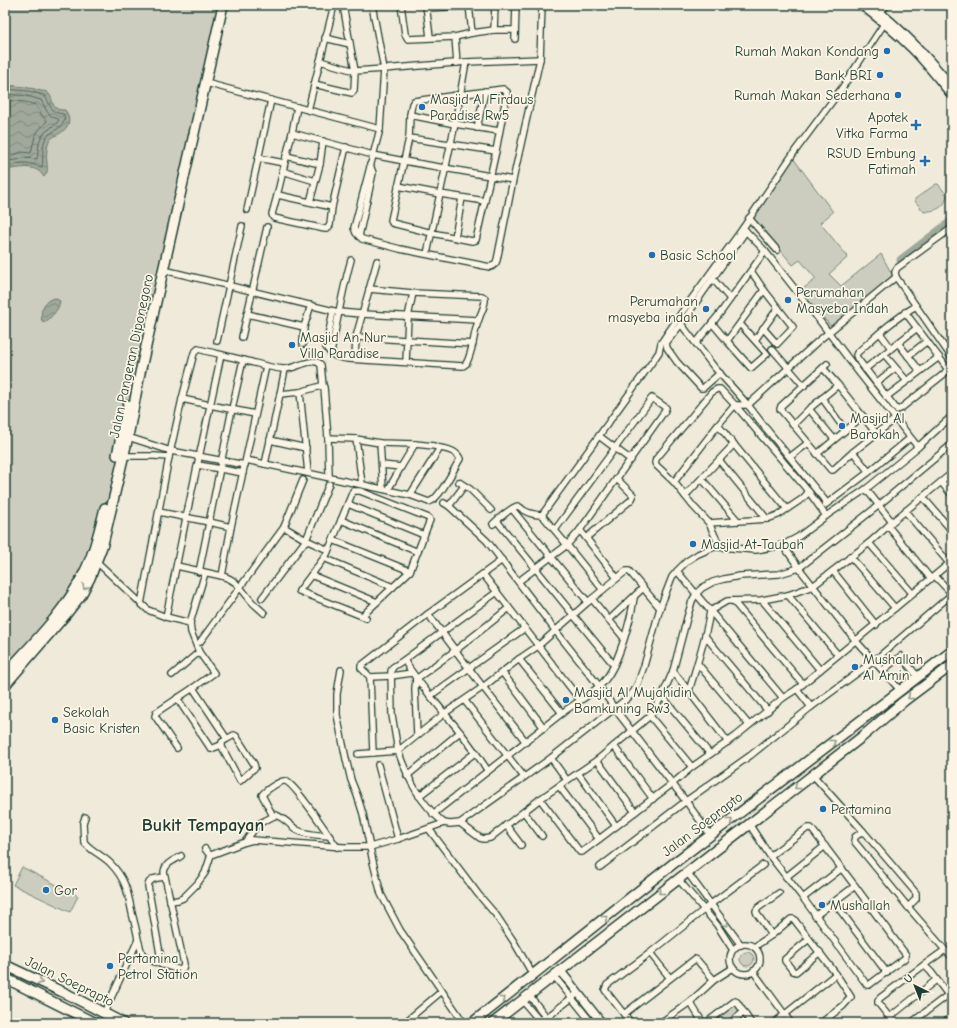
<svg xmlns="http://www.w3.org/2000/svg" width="957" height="1028" font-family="'Comic Neue',sans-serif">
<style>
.green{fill:#cccdbf;stroke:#76857a}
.park{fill:url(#park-tufts);stroke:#76857a}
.water{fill:url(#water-waves);stroke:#6c7d71}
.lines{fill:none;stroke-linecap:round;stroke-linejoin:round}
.shore{stroke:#52685d;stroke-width:1}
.river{stroke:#9fa89a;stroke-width:9}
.minor-casing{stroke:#1f3d34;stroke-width:8}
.tertiary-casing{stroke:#1f3d34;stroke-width:10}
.secondary-casing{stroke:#1f3d34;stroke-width:10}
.trunk-casing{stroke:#1f3d34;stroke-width:12}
.minor{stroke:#fcf5e5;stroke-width:5.5}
.tertiary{stroke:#fcf5e5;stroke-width:7}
.secondary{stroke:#fcf5e5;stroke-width:7}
.trunk{stroke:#fcf5e5;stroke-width:9}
.oneway{stroke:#8e998c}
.poi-dot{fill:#1f6fb2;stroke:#fcf5e5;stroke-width:1.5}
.labels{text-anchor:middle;stroke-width:3.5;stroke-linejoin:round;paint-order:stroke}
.poi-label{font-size:14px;fill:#1f3d34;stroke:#fcf5e5;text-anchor:start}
.street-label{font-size:14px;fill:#1f3d34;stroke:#fcf5e5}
.district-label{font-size:18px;font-weight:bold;fill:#1f3d34;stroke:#fcf5e5}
</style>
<defs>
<pattern id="park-tufts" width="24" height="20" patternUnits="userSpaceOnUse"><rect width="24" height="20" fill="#cccdbf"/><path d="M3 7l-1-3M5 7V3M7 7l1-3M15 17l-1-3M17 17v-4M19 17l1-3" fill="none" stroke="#afb1a5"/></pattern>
<pattern id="water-waves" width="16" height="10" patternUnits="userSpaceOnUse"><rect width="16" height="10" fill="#9fa89a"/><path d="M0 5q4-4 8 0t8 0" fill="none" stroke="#818a7e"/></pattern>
</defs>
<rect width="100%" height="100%" fill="#efeada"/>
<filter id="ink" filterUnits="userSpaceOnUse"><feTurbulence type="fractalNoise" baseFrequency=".025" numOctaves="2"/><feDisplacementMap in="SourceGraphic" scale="8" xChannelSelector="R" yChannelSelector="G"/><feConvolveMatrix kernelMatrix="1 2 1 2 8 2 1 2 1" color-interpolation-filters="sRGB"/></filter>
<g filter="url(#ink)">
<g class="green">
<polygon points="5,5 219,5 106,519 84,578 5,678"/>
<polygon points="793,158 833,212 820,223 848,257 829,274 841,286 881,254 894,278 834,330 800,291 816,279 800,260 793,265 752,217"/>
<path d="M936 184H938L947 195C945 209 936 210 924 212L915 201V199Z"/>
<polygon points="22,867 78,896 70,912 13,885"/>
<circle cx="747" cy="959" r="7"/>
</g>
<polygon class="park" points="735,1001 744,1012 729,1023 707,1023"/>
<g class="water">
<path d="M7 85C14 86 21 86 29 88 33 88 37 90 41 91 44 91 44 91 47 92 56 99 48 110 65 110 71 118 70 126 62 132 58 135 53 136 49 141 47 145 46 157 47 162 47 166 48 169 47 172 46 174 45 175 44 177 42 174 39 171 37 170 29 165 14 169 5 170V86Z"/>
<path d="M55 298 60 301C58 312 53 314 46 322L42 321C39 312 44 299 55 298Z"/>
</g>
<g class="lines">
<g class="shore">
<path d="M5 89 28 91 44 95C52 105 48 112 63 114L65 118C63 129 52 130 46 138 41 145 44 159 42 167 36 166 28 162 22 163 16 164 11 165 5 166"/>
<path d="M5 94 27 96 41 100C47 110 46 115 58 119L59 120C55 127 46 129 42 136 37 143 39 152 37 159L23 158 17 160 5 161"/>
<polyline points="5,100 25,102 36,105 41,114 47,121 38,131 35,136 31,153 21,152 16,154 5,155"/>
</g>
<polyline class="river" points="901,260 952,221"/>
<defs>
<g id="minor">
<path d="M372 5 384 69 380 129 354 228 356 233 362 239 400 249 490 267C494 266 496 264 497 260L513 180 540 59 542 5"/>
<polyline points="401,5 405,34 408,39 455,37 472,33 494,30 515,30"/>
<polyline points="426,5 430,37"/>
<polyline points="469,5 472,33"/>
<polyline points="426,8 469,6"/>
<polyline points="878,15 887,5"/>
<polyline points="494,30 495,5"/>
<polyline points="455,37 457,63"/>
<polyline points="325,38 350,44"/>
<polyline points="515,39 516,5"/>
<polyline points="320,61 355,71 343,5"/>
<polyline points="206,83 380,129"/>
<polyline points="314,84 352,93 354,90 355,71 384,69 466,62 540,59"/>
<polygon points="503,89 507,92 496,151 476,240 472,241 432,233 392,223 391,220 409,138 410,115 412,104 414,101"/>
<polyline points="297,107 292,133 373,155 404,161 513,180"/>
<polyline points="308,110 334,5"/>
<polyline points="410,115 455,124 499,131"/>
<polyline points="477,128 485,91"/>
<path d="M292 133C285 160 280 187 272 214L273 217 274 218 325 229H327L330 225 332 207 346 147"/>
<polyline points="409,138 496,151"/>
<polyline points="286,156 320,164"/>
<polyline points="258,158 284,163"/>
<polyline points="282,171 315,181"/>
<polyline points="398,186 440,194 485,201"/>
<polyline points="278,195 332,207"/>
<polyline points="310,202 320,164 323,141"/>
<polyline points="247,210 271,100"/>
<polyline points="749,218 777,250"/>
<polyline points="743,228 765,251 813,312 860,374 918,447"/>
<polyline points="952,228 897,268 895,272 896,277 952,358"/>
<polyline points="359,236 373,173 370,165"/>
<polyline points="455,237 462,198"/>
<polyline points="427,254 455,124 466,62"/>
<polyline points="164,270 338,312 362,314 478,320"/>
<polyline points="751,271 764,290"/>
<polyline points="713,279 730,299"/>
<path d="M333 311 326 347C331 356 339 358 348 359L463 366 466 364C474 350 473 333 479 319 481 312 486 305 485 298L482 296 413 293 369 289"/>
<path d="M905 312 947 368V370L944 374 900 409 897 410 857 358 856 355 857 353C876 336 894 319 916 306"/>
<polyline points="247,314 304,327"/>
<polyline points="712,323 727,341 751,368 767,354 740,324"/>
<polyline points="681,324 714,367 748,405 764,426 827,503"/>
<polyline points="880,333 891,348"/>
<polyline points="242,337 267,227"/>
<polyline points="356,337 473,344"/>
<polyline points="755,340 778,308"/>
<polyline points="217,341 242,226"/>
<polyline points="727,341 764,290 793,327 777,344 763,328"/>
<polyline points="696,343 721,312 765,251"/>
<polyline points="898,343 920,371"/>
<polyline points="303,344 304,327 311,305"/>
<polyline points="772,349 804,386"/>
<path d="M331 353C337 322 342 291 351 260"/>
<polyline points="884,354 907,381"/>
<polyline points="908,356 927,341"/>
<polyline points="355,359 356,337 377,261"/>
<polyline points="406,362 408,317 413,293"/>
<polyline points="827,364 781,406 780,409 831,470 833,470 853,452 895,419"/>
<polyline points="823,368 838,385 876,433"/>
<polyline points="865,369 917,328"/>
<polyline points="720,373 703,388 701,388 677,362 667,348 666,343 681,324 746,231"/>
<polyline points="876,383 895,368"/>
<polyline points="300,392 308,473"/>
<polyline points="280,394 300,392 321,386 324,387 328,438 329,477"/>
<polyline points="886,397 939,357"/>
<polyline points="822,398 845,430"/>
<polyline points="182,399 210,405 255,414"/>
<polyline points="809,409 834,439"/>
<polyline points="718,425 787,509"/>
<polyline points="793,425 809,409 838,385"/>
<polyline points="599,436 631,460"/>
<polyline points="128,437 171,451 245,465"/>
<polyline points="328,438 356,439 380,443 415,444"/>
<polyline points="356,439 362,484"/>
<polyline points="270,440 306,448"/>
<polyline points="380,443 383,489"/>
<polyline points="853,452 869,472"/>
<polyline points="817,454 863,416"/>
<polyline points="123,456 154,456 169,457"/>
<polyline points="790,457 808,443"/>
<path d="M246 460 410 495 429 502C440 499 453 470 460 459 457 451 448 449 440 448"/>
<polyline points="719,460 767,519"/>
<polyline points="265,464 280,394 285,369"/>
<polyline points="198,465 243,473"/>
<polyline points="382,465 401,467 415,444 434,446 440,448 410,495"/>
<polyline points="702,479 738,521"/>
<polyline points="459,482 470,489 491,510"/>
<polyline points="674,482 718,425 735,405 748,405 817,342 896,277"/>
<polyline points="941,482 952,495"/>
<polyline points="866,489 892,522"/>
<polyline points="388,490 401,467"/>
<polyline points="685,496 734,444"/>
<polyline points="923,497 952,531"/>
<polyline points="444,503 449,506 487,541 555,630 599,686 615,709 688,804 711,836"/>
<polyline points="348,504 424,535"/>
<polyline points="825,505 869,472 910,438"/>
<polyline points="449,506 464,486"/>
<polyline points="512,509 588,602"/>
<polyline points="905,511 949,563"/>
<polyline points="159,512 209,522 231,527"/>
<polyline points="542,515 567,545 603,590"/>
<polyline points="341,520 418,552"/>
<polyline points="497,521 614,665"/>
<polyline points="709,523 767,519 778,515 802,499 809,492"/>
<path d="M493 524C497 520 513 506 518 506 518 506 523 509 523 510 530 514 534 515 542 515L544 512 655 358 659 352 661 343 682 312 743 228 795 151 842 88 886 21"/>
<polyline points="888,526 931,579"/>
<polyline points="580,530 617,578"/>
<polyline points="586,538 631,500 633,497 633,495 617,479"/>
<polyline points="333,540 410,571"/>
<polyline points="869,543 912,593"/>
<polyline points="783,545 799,568 856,641 900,690"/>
<polyline points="720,547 709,523 693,506 674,482 657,466 655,463 656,459 712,392 717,389 720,389 735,405 809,492 826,516"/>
<polyline points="328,550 306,540 329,484"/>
<polyline points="850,556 895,608"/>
<polyline points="324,558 393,587"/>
<polyline points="97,562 148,610 166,617 190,623"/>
<polyline points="177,566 222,576 231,527 266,366"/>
<polyline points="677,571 783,698"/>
<polyline points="833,571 876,625"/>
<polyline points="199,572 232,409 243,360"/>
<polyline points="205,573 190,623 191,632 199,652 214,673 193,688 227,739 222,742 222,747 240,781 253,769 255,768 254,764 236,736 234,735 227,739"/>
<polyline points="483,574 580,700"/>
<polyline points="311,575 377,602"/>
<path d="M222 576C238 580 242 591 252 602 256 606 260 609 264 613"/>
<polyline points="935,576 952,594"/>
<polyline points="519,581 567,545 580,530 664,412 666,408 665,407 652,398 651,399 555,530"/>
<polyline points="788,595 838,655"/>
<polyline points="262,598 306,540 284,527 303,480"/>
<polyline points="592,599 609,620 643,588"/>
<polyline points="762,600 820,670"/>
<polyline points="733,601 803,684"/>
<path d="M141 604 169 457 182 399 194 353 198 349C213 353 228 356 243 360 256 363 270 368 283 369 294 370 314 355 321 365L323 386"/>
<polyline points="710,611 727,601 762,600 788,595 813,586 869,543 888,526 892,522 952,473"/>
<polyline points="428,614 483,687 526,742"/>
<polyline points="362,616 410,571 430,520 429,518 360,491 353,491 327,554 299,591 362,616 366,618"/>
<polyline points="166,617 186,518 221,355"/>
<polyline points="609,620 624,638"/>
<polyline points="705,636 768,711"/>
<polyline points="200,642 284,527"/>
<polyline points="519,659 562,713"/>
<polyline points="698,664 749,725"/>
<polyline points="341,670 337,694 337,715 346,759 351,780 357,795 363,814 373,862 381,894 400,930 464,1023"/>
<polyline points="883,670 901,656 918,677"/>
<polyline points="673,671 728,742"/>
<polyline points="502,672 544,728"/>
<polyline points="412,673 391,676 370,677 361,668 361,666 428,614 502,560"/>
<polyline points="172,675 199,652"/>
<polyline points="370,677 373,753"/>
<polyline points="416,679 456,650 509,608"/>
<polyline points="416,679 415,689 417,735"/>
<polyline points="797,689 811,707"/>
<path d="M689 691C697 664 706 638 710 611"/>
<polyline points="430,696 525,628"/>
<polyline points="662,696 710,754"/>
<polyline points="177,698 211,749 221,745"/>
<polyline points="465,701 524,777"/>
<polyline points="650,716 692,767"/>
<polyline points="614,746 653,799"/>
<polyline points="177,748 155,716 156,713 157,712 193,688"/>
<polyline points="358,754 398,751 392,715 391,671 393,667 404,660"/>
<polyline points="551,758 567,780"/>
<polyline points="597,760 635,812"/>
<polyline points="378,765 398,839"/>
<path d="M488 771C475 751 461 732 445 714 431 696 416 680 404 660L497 592"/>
<polyline points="578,773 616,826"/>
<polyline points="812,774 863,831 855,837 854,841 908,907 945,950 924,965"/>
<polyline points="407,776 460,732"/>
<polyline points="559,786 599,839"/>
<polyline points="419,796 476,752"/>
<polyline points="540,799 580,852 582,852 672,784 692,767 736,736 783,698 797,689 952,561"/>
<polyline points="524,812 542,836"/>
<path d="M433 814C476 780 519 747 562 713 575 703 595 693 605 680 619 663 631 619 634 598"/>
<path d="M273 816 262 795C265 791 280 780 285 781 295 783 329 836 337 847"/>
<path d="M85 817 83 823 84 842C91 851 102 855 110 863 126 879 128 893 132 913 134 922 137 931 138 940L104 1013"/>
<path d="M444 823C420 803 409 781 398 751L445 713 483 687 519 659 538 646 588 602 626 571H629L660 608"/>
<polyline points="460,823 480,838 484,839 490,838 540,799 597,760 632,731 650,716 662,696 673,671 687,618 692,601 696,594 702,588 713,582 724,579 740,576 779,574 799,568 879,505 952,444"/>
<polyline points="749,824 770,856 803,898 867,985 869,985 905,958 906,955 855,886 811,828 807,828 806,829 770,856"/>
<polyline points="506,825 521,845"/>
<polyline points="429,829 478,894 496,915 514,942 533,975"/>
<polyline points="863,831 916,893 916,899 908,907"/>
<path d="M245 842 258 824 276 815C284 818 290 825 297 830 306 835 319 835 329 836"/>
<polyline points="205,849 209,854 211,855 245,842 253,840 343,847 370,847 398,839 444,823 450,824 460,823 551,758 629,697 634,691 638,683 644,666 660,608 672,577 677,571 687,561 698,554 714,547 720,547 756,550 783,545 798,537 826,516 866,489 918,447 952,416"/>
<polyline points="600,867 686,801 751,755 811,707 875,660 952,594"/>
<polyline points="687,872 741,945"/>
<polyline points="786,877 825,846"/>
<polyline points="678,879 717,925 733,950"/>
<polyline points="803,898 842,868"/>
<polyline points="170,901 178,900 183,898 197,884 205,873 211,855"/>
<polyline points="834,902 887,973"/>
<polyline points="815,916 855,886"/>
<polyline points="772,935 757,914 756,911 758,908 779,893"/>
<polyline points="809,939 785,959 785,961 793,971 796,972 820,952"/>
<path d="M138 940C140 944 140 949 142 953 147 962 171 967 180 970L183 968 184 964 164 872C165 863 175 860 181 856"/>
<circle cx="745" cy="959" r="15"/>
<polyline points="754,947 772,935 791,919 794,919 796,922 836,974 851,997 843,1006 821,1023"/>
<polyline points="945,950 952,957"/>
<polyline points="650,953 670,978"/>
<path d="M162 965 148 886C149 878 158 878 165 877"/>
<polyline points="753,971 791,1023"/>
<polyline points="554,976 592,1023"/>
<polyline points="529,995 544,1014 544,1020"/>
<polyline points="522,1000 538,1019 544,1020 545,1021"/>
<polyline points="690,1002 703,1023"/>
<polyline points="624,1014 695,959 697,960 714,980"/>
<polyline points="890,1017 936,980"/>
<polyline points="404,1023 442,991"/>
<polyline points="540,1023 578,993"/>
<polyline points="631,1023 605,990 607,985 650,953 711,904 763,865"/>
<polyline points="660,1023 690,1002 714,980 733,968"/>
<polyline points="706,1023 735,1001 737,1002 751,1023"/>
<polyline points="730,1023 744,1012"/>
<polyline points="774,1023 836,974"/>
<polyline points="894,1023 878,1003 878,1001 880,998 924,965 931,972 952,1000"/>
<polyline points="911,1023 948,995"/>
<polyline points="943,1023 952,1017"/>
</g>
<polyline id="tertiary" points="560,970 602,1023"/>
<g id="secondary">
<path d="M861 5C879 19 896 33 912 49 927 64 939 80 952 96"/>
<path d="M871 5C902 28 927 57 952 86"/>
</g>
<g id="trunk">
<polyline points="117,455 128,405"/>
<path d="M5 674C33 643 64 613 83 575 94 554 99 531 105 508"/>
<polyline points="5,685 67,613 81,595 90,578 103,544 128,437 140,373 223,5"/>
<polyline points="5,965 69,995 123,1023"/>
<polyline points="5,978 95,1023"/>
<polyline points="472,1023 674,863 952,651"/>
<polyline points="493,1023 863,736 904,701 952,665"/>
</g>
</defs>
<use href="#minor" class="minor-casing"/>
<use href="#tertiary" class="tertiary-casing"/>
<use href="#secondary" class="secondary-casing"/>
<use href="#trunk" class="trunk-casing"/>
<use href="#minor" class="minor"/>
<use href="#tertiary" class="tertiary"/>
<use href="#secondary" class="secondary"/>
<use href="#trunk" class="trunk"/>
</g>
<defs><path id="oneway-chevron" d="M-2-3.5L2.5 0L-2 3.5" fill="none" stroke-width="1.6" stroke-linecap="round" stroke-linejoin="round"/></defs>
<g class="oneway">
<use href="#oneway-chevron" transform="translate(85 587) rotate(118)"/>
<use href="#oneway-chevron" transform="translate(910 697) rotate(143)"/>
<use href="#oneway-chevron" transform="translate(833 742) rotate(-38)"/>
<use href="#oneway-chevron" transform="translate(797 787) rotate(142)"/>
<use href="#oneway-chevron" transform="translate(730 821) rotate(-38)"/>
<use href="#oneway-chevron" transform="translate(661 892) rotate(142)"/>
<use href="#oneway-chevron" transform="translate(605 918) rotate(-38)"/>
<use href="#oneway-chevron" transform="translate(726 924) rotate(54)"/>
<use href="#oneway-chevron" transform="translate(40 982) rotate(25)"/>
<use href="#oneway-chevron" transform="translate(503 999) rotate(-39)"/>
</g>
</g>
<g class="poi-dot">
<circle cx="887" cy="51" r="4"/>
<circle cx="880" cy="75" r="4"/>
<circle cx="898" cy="95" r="4"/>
<circle cx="422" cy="107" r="4"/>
<path d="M914 119h4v4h4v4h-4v4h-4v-4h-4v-4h4z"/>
<path d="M923 155h4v4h4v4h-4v4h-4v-4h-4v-4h4z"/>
<circle cx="652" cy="255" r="4"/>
<circle cx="788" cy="300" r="4"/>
<circle cx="706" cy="309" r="4"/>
<circle cx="292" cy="345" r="4"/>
<circle cx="842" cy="426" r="4"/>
<circle cx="693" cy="544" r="4"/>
<circle cx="855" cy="667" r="4"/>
<circle cx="566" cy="700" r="4"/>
<circle cx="55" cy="720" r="4"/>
<circle cx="823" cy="809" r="4"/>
<circle cx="46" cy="890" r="4"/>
<circle cx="822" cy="905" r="4"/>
<circle cx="110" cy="966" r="4"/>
</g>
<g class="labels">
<g class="poi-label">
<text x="879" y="56" text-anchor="end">Rumah Makan Kondang</text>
<text x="872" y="80" text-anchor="end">Bank BRI</text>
<text x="890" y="100" text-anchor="end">Rumah Makan Sederhana</text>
<text x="430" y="104">Masjid Al Firdaus<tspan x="430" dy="16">Paradise Rw5</tspan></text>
<text x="908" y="122" text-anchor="end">Apotek<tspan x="908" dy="16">Vitka Farma</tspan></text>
<text x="916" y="158" text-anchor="end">RSUD Embung<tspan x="916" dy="16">Fatimah</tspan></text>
<text x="660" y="260">Basic School</text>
<text x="796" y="297">Perumahan<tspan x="796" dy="16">Masyeba Indah</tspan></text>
<text x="698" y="306" text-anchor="end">Perumahan<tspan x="698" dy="16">masyeba indah</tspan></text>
<text x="300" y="342">Masjid An Nur<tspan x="300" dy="16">Villa Paradise</tspan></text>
<text x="850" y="423">Masjid Al<tspan x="850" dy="16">Barokah</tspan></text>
<text x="701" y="549">Masjid At-Taubah</text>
<text x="863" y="664">Mushallah<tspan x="863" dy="16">Al Amin</tspan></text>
<text x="574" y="697">Masjid Al Mujahidin<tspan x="574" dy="16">Bamkuning Rw3</tspan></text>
<text x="63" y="717">Sekolah<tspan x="63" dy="16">Basic Kristen</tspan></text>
<text x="831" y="814">Pertamina</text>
<text x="54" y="895">Gor</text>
<text x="830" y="910">Mushallah</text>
<text x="118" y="963">Pertamina<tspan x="118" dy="16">Petrol Station</tspan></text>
</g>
<g class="street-label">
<text transform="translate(131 356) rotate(-78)" y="5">Jalan Pangeran Diponegoro</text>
<text transform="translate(702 824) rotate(-37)" y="5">Jalan Soeprapto</text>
<text transform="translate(70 981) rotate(26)" y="5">Jalan Soeprapto</text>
</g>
<g class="district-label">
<text x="203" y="831">Bukit Tempayan</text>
</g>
</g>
<rect width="957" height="1028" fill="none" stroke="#fcf5e5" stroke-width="20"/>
<rect x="10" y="10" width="937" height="1008" fill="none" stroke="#1f3d34" stroke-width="1.5" filter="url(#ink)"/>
<g transform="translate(915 986) rotate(317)" stroke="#fcf5e5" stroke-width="3" paint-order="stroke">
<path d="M0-3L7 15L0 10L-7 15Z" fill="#1f3d34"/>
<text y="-6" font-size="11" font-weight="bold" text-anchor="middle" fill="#1f3d34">U</text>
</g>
</svg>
